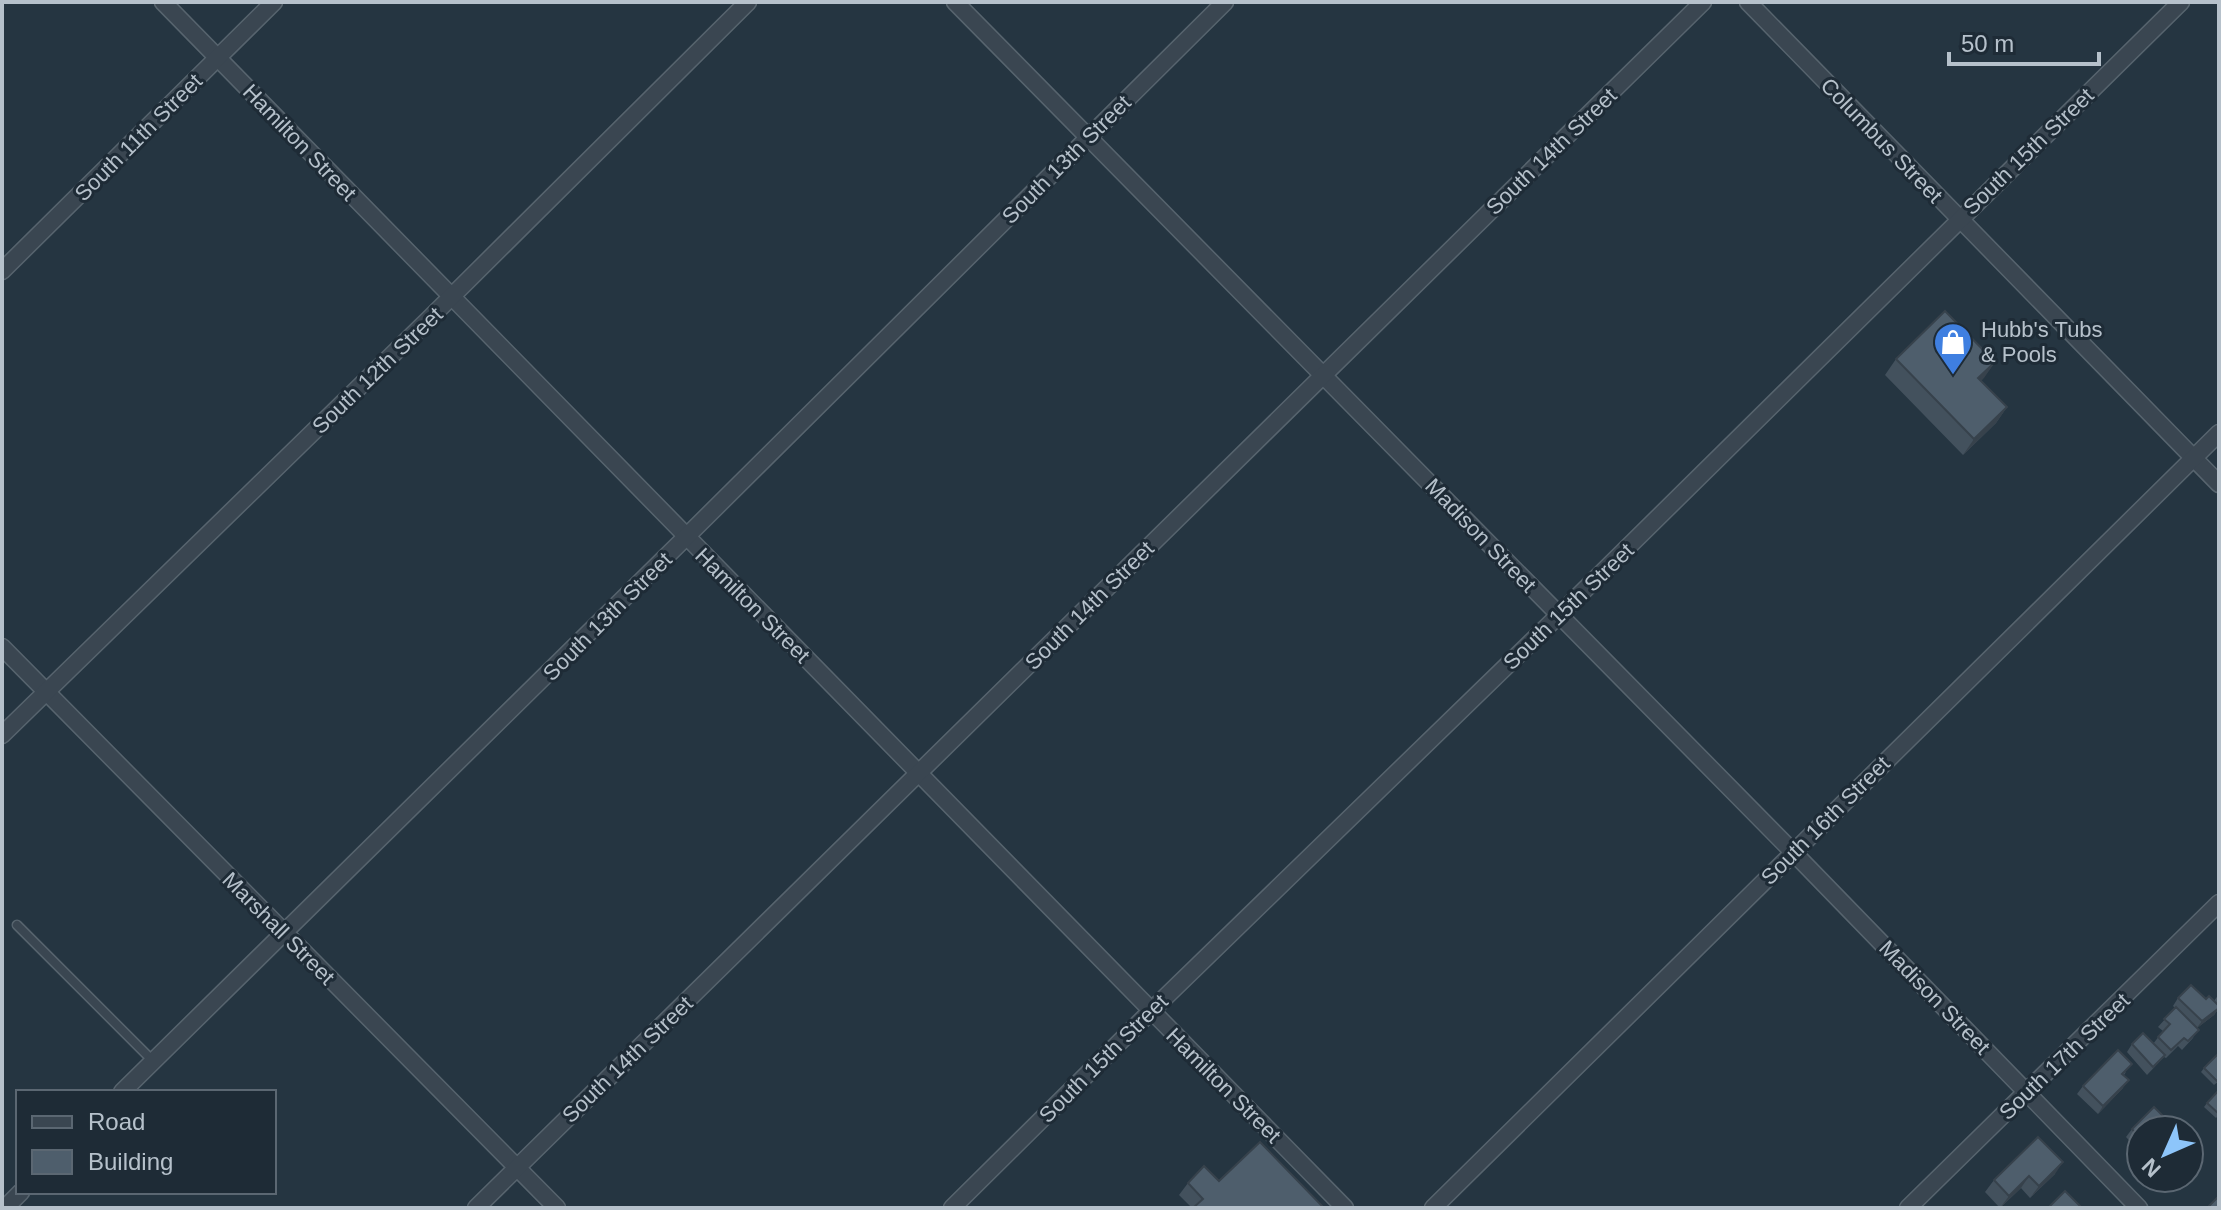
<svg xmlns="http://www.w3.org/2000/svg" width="2221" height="1210" font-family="Arial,sans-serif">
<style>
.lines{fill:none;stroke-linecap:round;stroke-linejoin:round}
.lane-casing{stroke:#57646e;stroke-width:11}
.street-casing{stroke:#57646e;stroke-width:19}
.lane{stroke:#3a4651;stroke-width:8}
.street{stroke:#3a4651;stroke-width:16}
.wall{fill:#43515d}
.shaded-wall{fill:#37424c}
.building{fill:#4e5e6c;stroke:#37424c;stroke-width:2}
.labels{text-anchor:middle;stroke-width:6;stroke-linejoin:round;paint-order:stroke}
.street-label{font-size:22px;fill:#b6c1cb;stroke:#1e2b36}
.poi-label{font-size:22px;fill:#b6c1cb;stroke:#1e2b36;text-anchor:start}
</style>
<rect width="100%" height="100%" fill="#253541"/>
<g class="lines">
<defs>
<polyline id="lane" points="17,925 153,1061"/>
<g id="street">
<polyline points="163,2 1345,1208"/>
<polyline points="955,2 1793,852 2139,1208"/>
<polyline points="1748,2 2219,484"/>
<polyline points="2,271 274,2"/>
<polyline points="2,647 557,1208"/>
<polyline points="2,735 431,317 748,2"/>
<polyline points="122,1092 686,537 1225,2"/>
<polyline points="5,1208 21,1192"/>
<polyline points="476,1208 1703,2"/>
<polyline points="952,1208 1151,1011 1559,615 2181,2"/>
<polyline points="1433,1208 2219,433"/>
<polyline points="1908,1208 2219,903"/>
</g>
</defs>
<use href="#lane" class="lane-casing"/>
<use href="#street" class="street-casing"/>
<use href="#lane" class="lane"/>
<use href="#street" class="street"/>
</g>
<g class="wall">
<polygon points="1896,359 1995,362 1981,381 2007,407 1996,423 1963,455 1885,375"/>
<polygon points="2219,994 2219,1008 2214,1015 2197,1028 2193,1038 2182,1050 2178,1046 2166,1058 2164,1057 2147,1075 2127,1052 2132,1044 2153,1044 2163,1031 2158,1027 2175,1008 2173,1006 2178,998 2214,1001"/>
<polygon points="2204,1068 2219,1081 2214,1085 2201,1072"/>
<polygon points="2126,1072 2124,1075 2123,1088 2098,1114 2077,1094 2083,1086"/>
<polygon points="2207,1103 2219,1115 2216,1118 2204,1107"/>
<polygon points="2132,1129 2141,1130 2141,1153 2126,1137"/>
<polygon points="2055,1174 2030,1198 2021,1188 2000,1208 1985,1192 1994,1180"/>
<polygon points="1219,1181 1324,1208 1192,1208 1179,1195 1188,1183"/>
</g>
<g class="shaded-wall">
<polygon points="1995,362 1984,378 1967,394 1978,378"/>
<polygon points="2007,407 1996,423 1963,455 1974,439"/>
<polygon points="2219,1008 2214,1015 2196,1029 2202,1021"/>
<polygon points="2129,1080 2123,1088 2098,1114 2103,1106"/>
<polygon points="2063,1162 2055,1174 2030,1198 2039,1186"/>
<polygon points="2029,1176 2021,1188 2000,1208 2009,1196"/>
</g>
<g class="building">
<polygon points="1945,311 1995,362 1978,378 2007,407 1974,439 1896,359"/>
<polygon points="2191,985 2206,999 2209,996 2219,1006 2219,1008 2202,1021 2178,998"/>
<polygon points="2176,1007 2199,1030 2188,1041 2184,1038 2171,1050 2158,1037 2170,1024 2164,1019"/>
<polygon points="2143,1033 2165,1055 2153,1067 2132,1044"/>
<polygon points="2118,1050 2132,1064 2122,1074 2129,1080 2103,1106 2083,1086"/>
<polygon points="2218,1054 2219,1055 2219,1080 2217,1081 2204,1068"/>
<polygon points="2219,1090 2219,1114 2207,1103"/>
<polygon points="2154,1107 2170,1123 2163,1130 2141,1130 2141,1139 2132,1129"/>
<polygon points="2038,1137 2063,1162 2039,1186 2029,1176 2009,1196 1994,1180"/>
<polygon points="2189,1137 2202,1149 2189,1163"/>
<polygon points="1260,1142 1324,1208 1193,1208 1203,1199 1188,1183 1204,1166 1219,1181"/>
<polygon points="2065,1191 2082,1208 2048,1208"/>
<polygon points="2219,1196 2219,1208 2207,1208"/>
</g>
<defs>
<symbol id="shop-pin" viewBox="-11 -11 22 30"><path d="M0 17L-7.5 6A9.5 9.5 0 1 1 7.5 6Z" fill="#3f7fe0" stroke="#1e2b36"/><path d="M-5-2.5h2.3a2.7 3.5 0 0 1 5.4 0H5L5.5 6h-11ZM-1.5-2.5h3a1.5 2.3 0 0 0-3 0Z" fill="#fff"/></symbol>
</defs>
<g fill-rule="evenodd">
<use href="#shop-pin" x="1931" y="320" width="44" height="60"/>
</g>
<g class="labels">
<g class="street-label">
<text transform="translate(138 137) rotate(-45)" y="8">South 11th Street</text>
<text transform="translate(1882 140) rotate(46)" y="8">Columbus Street</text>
<text transform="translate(300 142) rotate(46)" y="8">Hamilton Street</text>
<text transform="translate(1551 151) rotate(-44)" y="8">South 14th Street</text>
<text transform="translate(2028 151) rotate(-44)" y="8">South 15th Street</text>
<text transform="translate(1066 159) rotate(-45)" y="8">South 13th Street</text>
<text transform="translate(377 370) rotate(-44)" y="8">South 12th Street</text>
<text transform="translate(1481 535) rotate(46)" y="8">Madison Street</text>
<text transform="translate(753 605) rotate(45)" y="8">Hamilton Street</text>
<text transform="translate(1089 605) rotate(-45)" y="8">South 14th Street</text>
<text transform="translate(1568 606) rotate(-44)" y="8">South 15th Street</text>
<text transform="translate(607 616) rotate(-45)" y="8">South 13th Street</text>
<text transform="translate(1825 820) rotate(-45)" y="8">South 16th Street</text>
<text transform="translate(279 928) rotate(45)" y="8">Marshall Street</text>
<text transform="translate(1935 997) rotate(46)" y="8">Madison Street</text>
<text transform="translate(2064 1056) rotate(-44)" y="8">South 17th Street</text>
<text transform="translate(1103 1058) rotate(-45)" y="8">South 15th Street</text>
<text transform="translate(627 1059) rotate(-44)" y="8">South 14th Street</text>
<text transform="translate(1224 1085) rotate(45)" y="8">Hamilton Street</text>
</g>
<g class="poi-label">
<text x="1981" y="337">Hubb's Tubs<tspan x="1981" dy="25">&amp; Pools</tspan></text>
</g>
</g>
<rect width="2221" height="1210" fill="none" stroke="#b6c1cb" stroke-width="8"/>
<rect x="16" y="1090" width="260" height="104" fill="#1e2b36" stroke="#5b6772" stroke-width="2"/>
<rect x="32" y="1116" width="40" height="12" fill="#3a4651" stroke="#5b6772" stroke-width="2"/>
<text x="88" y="1130" font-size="24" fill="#b6c1cb">Road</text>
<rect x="32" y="1150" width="40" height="24" fill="#4e5e6c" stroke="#5b6772" stroke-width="2"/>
<text x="88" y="1170" font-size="24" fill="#b6c1cb">Building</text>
<g transform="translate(2165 1154) rotate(225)"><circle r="38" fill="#1e2b36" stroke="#5b6772" stroke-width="2"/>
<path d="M0-6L14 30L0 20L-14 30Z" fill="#8dc5fa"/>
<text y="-12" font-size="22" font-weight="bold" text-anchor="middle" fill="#b6c1cb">N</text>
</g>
<path d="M1949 52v12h150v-12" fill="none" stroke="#b6c1cb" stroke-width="4"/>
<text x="1961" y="52" font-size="24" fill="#b6c1cb" stroke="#1e2b36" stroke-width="6" paint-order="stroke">50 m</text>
</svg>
